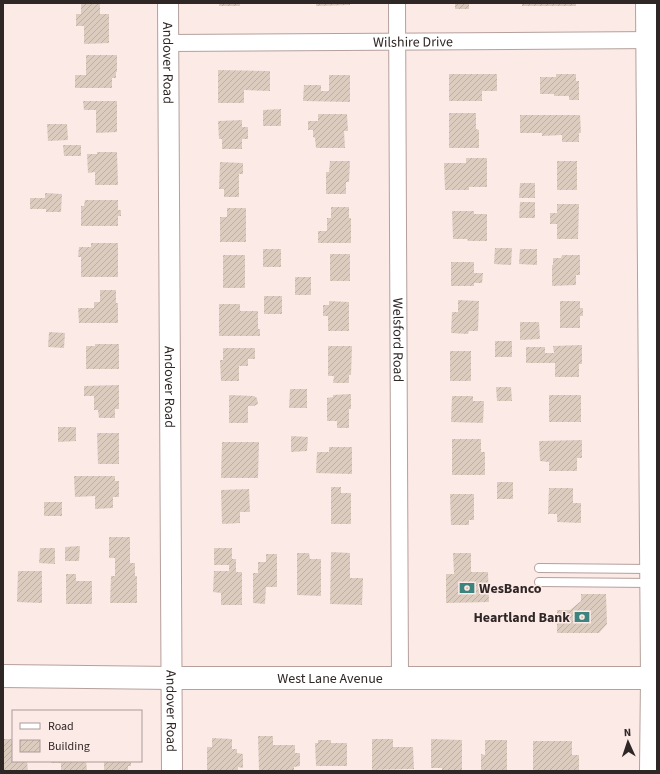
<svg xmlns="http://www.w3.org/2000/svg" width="660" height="774" font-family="'Source Sans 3',sans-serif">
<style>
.building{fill:url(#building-hatch)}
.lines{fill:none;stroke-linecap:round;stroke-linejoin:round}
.service-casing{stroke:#b5a09c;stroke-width:10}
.minor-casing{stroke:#b5a09c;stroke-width:18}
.tertiary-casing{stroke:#b5a09c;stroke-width:22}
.secondary-casing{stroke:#b5a09c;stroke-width:24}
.primary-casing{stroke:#b5a09c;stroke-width:24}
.service{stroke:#fff;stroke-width:8}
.minor{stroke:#fff;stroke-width:16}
.tertiary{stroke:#fff;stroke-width:20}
.secondary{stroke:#fff;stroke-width:22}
.primary{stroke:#fff;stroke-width:22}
.labels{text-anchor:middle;stroke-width:3;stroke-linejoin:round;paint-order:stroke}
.street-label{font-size:14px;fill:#2f2725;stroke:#fceae7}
.poi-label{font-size:14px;font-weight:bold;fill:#2f2725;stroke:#fceae7;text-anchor:start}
</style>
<defs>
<pattern id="building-hatch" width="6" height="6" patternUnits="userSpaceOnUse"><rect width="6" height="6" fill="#dcccbf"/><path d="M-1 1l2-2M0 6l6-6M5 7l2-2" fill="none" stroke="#bdafa4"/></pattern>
</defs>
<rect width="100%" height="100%" fill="#fceae7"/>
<g class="building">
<polygon points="81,3 100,3 100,14 109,14 109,43 84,44 84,26 76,26 76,14 81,14"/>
<rect x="219" y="3" width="21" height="3"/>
<polygon points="316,3 350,3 350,5 316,6"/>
<rect x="455" y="3" width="14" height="6"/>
<rect x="522" y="3" width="54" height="3"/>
<polygon points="86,55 117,55 117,72 116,72 116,78 112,78 112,88 75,88 75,75 86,75"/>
<polygon points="218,70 270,71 270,91 244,90 244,103 218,103"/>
<polygon points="449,74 497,74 497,91 482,91 482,101 449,101"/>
<polygon points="556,74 576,74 576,81 579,81 579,100 569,100 569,96 554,96 554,94 540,94 540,77 556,77"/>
<polygon points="329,75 350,75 350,102 303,101 304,85 321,85 321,91 329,91"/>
<polygon points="83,101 117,101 117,132 96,133 96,110 84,110"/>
<polygon points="281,109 281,126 263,126 263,110"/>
<polygon points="449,113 476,113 476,129 479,130 479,148 449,148"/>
<polygon points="318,114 347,114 348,131 344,131 345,148 316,148 315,138 313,137 313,130 308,130 308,121 318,121"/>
<polygon points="520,115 580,115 581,133 579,133 579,142 562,142 562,135 542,136 542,133 520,133"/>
<polygon points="242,120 242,127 248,127 248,139 242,139 242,149 222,149 222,139 219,139 218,121"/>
<polygon points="47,124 67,124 68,140 48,141"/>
<polygon points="63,145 81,145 81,156 64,156"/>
<polygon points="97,152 117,152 118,185 95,185 95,172 88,173 87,154 97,154"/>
<polygon points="466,158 487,158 487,187 469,187 469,190 445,190 444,163 466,163"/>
<polygon points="330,161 350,161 349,182 346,182 346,194 326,194 326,172 329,172"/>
<rect x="557" y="161" width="20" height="29"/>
<polygon points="220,162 243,163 243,174 239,174 239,197 224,197 224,189 219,189"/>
<polygon points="520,183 535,183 535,198 519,198"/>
<polygon points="45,193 62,194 61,212 46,212 46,209 30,209 30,198 45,198"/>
<polygon points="85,200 118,200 118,210 121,210 121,216 118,216 118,226 81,226 81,206 84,206"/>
<polygon points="520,202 535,202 535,218 519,218"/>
<polygon points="557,204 579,204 578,239 557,239 557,224 550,224 550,213 557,213"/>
<polygon points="331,207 349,207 349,218 351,218 351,243 318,243 318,231 327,231 327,218 331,218"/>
<polygon points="227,208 246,208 246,242 220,242 220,217 227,217"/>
<polygon points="452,211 474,211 474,214 487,214 487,241 468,241 467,239 453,239"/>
<polygon points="91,243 118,243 118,277 81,277 81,257 78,257 79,247 91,247"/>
<polygon points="495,248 512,248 511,265 494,264"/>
<rect x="263" y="249" width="18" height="18"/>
<polygon points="520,249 537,249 537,265 519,264"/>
<rect x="330" y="254" width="20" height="27"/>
<rect x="223" y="255" width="22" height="33"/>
<polygon points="562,255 580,255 580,275 576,275 576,285 552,286 552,265 553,265 553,258 561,258"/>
<polygon points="451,262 474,262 474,273 483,273 482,283 474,283 474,286 451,286"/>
<rect x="295" y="277" width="16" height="18"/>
<polygon points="100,290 116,290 116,303 118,303 118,323 79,323 78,308 94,308 94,302 100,302"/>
<rect x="264" y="296" width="18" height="18"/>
<polygon points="458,300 479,301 478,331 469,331 468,334 451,333 452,312 458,312"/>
<polygon points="329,301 349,302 349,331 328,331 328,316 323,316 323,305 329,305"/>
<polygon points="560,301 580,301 580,308 583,308 583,316 580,316 580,328 560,328"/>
<polygon points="219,304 240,304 240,311 258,311 258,329 260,329 260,336 219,336"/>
<polygon points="520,322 539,322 540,339 520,340"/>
<polygon points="49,332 65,333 64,348 48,347"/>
<rect x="495" y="341" width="17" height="16"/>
<polygon points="95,344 119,344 119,369 86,369 86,346 95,346"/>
<polygon points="582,345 582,364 579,364 579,377 555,377 555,363 526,363 526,347 545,347 545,353 554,353 553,346"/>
<polygon points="328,346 352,346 351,375 349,375 349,383 333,383 334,376 328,376"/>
<polygon points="223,348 255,348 255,359 248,359 248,366 239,366 239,381 221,381 220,360 223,360"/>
<rect x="450" y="351" width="21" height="30"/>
<polygon points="119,385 119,409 115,409 115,418 99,418 98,410 94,410 94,396 84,396 84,386"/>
<polygon points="496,387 511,387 512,401 497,401"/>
<polygon points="290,389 307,389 307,408 289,408"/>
<polygon points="351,394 351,409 349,409 349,428 337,428 337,421 327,421 327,398 333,397 333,395"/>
<polygon points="229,395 254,396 257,398 258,404 254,406 248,406 248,423 229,423"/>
<rect x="549" y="395" width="32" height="27"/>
<polygon points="452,396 473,396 473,401 484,401 483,423 451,422"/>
<polygon points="58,427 76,427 76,441 58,442"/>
<polygon points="97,433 119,433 119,464 98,464"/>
<polygon points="291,436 308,437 307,451 291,452"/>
<polygon points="452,439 481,439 481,452 485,452 485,475 452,475"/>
<polygon points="582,440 582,458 577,458 577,471 549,471 549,462 540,461 539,441"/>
<polygon points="222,442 259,442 258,478 221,478"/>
<polygon points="329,447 352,447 352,474 316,473 317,452 329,452"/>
<polygon points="74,476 115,476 115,481 119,481 119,497 113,497 113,508 95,509 95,496 75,497"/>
<rect x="497" y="482" width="16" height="17"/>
<polygon points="331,487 341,487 341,493 351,493 351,524 331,524"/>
<polygon points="549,488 573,488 573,503 581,503 581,523 557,522 557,514 548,514"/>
<polygon points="249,489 250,512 240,512 240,523 222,524 221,490"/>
<polygon points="450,494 474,494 474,520 469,520 469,525 451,525"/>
<rect x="44" y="502" width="18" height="14"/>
<polygon points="109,537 130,537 130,563 135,563 135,576 137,576 137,603 110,603 111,576 115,576 115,558 109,558"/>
<polygon points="80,546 79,561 65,561 65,547"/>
<polygon points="40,548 55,548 55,564 39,563"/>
<polygon points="214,548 232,548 232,559 236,559 236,572 242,572 242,605 221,605 221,593 213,592 214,571 229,571 229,565 214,565"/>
<polygon points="331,552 350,553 350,578 363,578 362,605 330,604"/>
<polygon points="297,553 309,553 310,559 321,559 321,596 297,595"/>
<polygon points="453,553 471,553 471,572 488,572 489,602 446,603 446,574 454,574"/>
<polygon points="266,554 277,554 277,587 266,587 265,604 253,603 253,573 258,573 258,562 266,562"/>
<polygon points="18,571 42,571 42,603 17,602"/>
<polygon points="66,574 76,574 76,581 92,581 92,604 66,604"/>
<polygon points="581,594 606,594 607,624 599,633 557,633 557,610 570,610 581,601"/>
<polygon points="258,736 273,736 273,745 295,745 295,753 300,753 300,766 294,767 294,771 259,771"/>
<polygon points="212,738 232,739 232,749 237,749 237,753 243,754 243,768 238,767 238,771 207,771 207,747 212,747"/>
<polygon points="3,739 13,739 13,761 27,761 28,771 3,771"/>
<polygon points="372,739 393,739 393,747 413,747 414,769 372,770"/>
<polygon points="431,739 462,740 462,771 442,771 442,768 431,768"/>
<polygon points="318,740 331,740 331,743 347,743 347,766 316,766 315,743 318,743"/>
<polygon points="485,740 507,740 507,771 481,771 481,754 485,755"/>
<polygon points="533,741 572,741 572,755 579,755 579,771 533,771"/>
<polygon points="51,761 86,761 87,770 91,770 91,771 61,770 61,763 51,763"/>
<polygon points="104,761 131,761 131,766 128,766 128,771 104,771"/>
</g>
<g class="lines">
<defs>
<g id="service">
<polyline points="539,568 650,569"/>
<polyline points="539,582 650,583"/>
</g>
<g id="minor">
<path id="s1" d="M397 3 400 677"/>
<path id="s2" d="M168 43 657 40"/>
</g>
<g id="tertiary">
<path id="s3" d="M168 3 172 771"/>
</g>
<polyline id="secondary" points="651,771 652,678"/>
<g id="primary">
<polyline points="647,3 652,678"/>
<path id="s4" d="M3 676 171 678H657"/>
</g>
</defs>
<use href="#service" class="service-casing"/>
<use href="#minor" class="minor-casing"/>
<use href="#tertiary" class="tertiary-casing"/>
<use href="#secondary" class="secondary-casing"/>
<use href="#primary" class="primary-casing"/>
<use href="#service" class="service"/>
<use href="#minor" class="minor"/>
<use href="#tertiary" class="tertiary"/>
<use href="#secondary" class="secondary"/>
<use href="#primary" class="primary"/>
</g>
<defs>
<symbol id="bank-bare" viewBox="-9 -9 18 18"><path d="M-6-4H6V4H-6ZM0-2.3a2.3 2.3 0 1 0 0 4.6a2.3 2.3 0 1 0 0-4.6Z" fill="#3d847f" stroke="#fceae7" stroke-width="2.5" paint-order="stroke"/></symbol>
</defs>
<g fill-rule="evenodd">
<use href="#bank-bare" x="456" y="577" width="22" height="22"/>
<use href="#bank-bare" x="571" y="606" width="22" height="22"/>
</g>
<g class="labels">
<g class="street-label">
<text dy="5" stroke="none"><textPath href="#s2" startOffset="245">Wilshire Drive</textPath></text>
<text dy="5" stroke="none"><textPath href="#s3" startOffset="60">Andover Road</textPath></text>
<text dy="5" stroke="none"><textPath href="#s1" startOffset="337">Welsford Road</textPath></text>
<text dy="5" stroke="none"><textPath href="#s3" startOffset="384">Andover Road</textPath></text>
<text dy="5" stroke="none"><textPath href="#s4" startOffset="327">West Lane Avenue</textPath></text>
<text dy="5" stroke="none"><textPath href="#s3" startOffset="708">Andover Road</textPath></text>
</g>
<g class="poi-label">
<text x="479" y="593">WesBanco</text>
<text x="570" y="622" text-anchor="end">Heartland Bank</text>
</g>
</g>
<rect width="660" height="774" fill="none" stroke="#2f2725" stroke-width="8"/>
<rect x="12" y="710" width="130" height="52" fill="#fceae7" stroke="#aa9c99"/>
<rect x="20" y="723" width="20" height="6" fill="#ffffff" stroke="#aa9c99"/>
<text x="48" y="730" font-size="12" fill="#2f2725">Road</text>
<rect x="20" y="740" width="20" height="12" fill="url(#building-hatch)" stroke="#aa9c99"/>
<text x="48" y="750" font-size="12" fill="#2f2725">Building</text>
<g transform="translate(628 742) rotate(357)" stroke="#fceae7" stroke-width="3" paint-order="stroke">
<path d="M0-3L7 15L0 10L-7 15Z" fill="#2f2725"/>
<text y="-6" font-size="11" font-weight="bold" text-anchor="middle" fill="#2f2725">N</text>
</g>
</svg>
